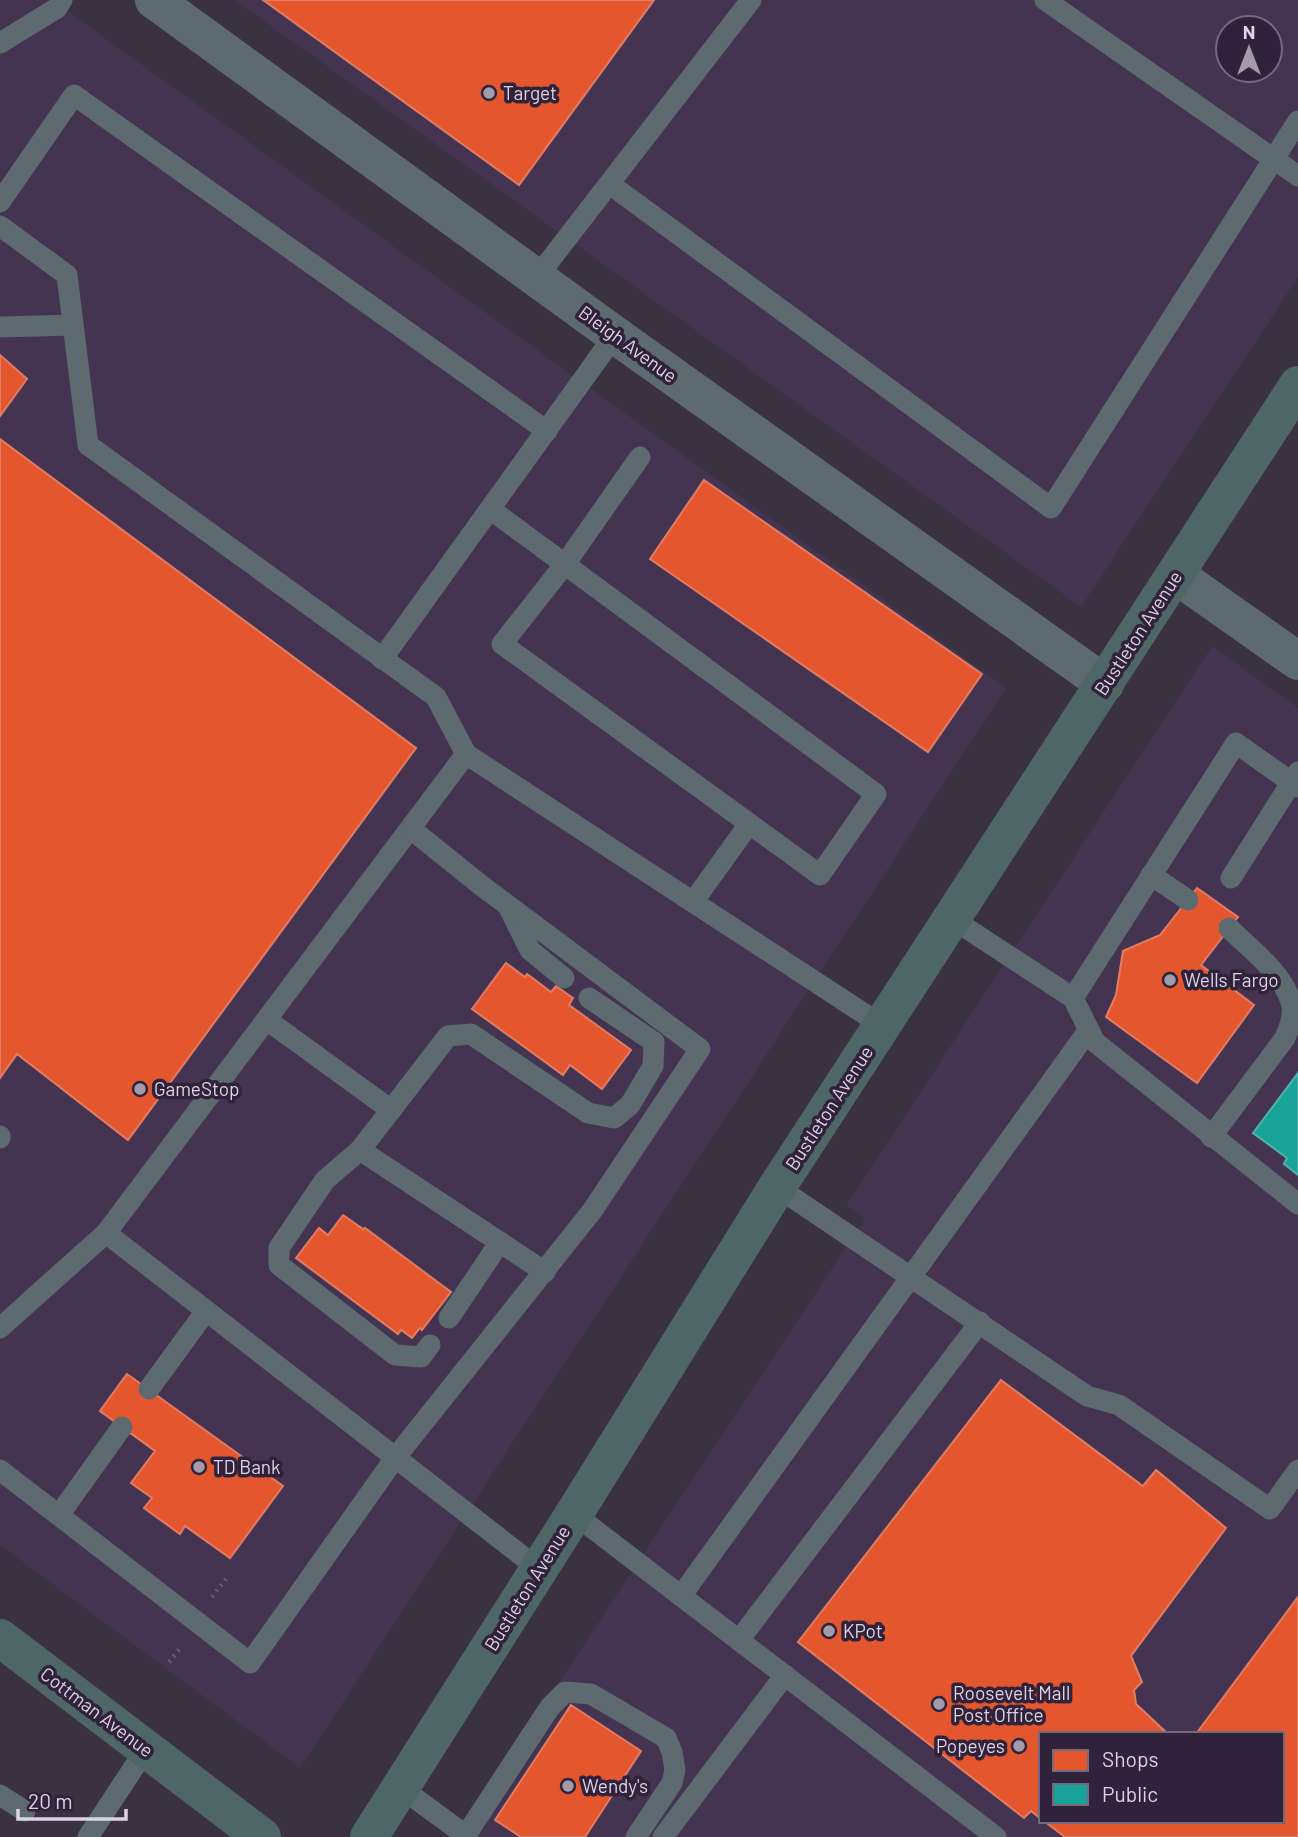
<svg xmlns="http://www.w3.org/2000/svg" width="1298" height="1837" font-family="Barlow,sans-serif">
<style>
.built{fill:#443451;fill-rule:evenodd}
.shops{fill:#e4572e;stroke:#e27c64;stroke-width:2}
.public{fill:#17a398;stroke:#52b1ae;stroke-width:2}
.lines{fill:none;stroke-linecap:round;stroke-linejoin:round}
.path{stroke:#5c6368;stroke-width:4.5;stroke-dasharray:2 5;stroke-linecap:butt}
.lane{stroke:#5d6a6f;stroke-width:21}
.street{stroke:#5d6a6f;stroke-width:38}
.primary{stroke:#4f6667;stroke-width:38}
.poi-dot{fill:#a39baa;stroke:#31223b;stroke-width:2.5}
.labels{text-anchor:middle;stroke-width:7;stroke-linejoin:round;paint-order:stroke}
.poi-label{font-size:19px;fill:#dcd3e3;stroke:#31223b;text-anchor:start}
.street-label{font-size:19px;fill:#dcd3e3;stroke:#31223b}
</style>
<rect width="100%" height="100%" fill="#3a3240"/>
<g class="built">
<polygon points="0,0 52,0 1006,688 300,1768 0,1545"/>
<path d="M235 0H1298V277L1081 607ZM1228 28H1270V70H1228Z"/>
<path d="M1212 646 1298 708V1837H457L865 1218 846 1206ZM1041 1734H1282V1821H1041Z"/>
</g>
<g class="shops">
<polygon points="263,0 654,0 519,185"/>
<polygon points="0,355 27,379 0,416"/>
<polygon points="0,439 416,748 128,1140 17,1054 0,1078"/>
<polygon points="704,480 982,674 928,752 650,559"/>
<polygon points="1197,888 1238,917 1201,965 1254,1005 1197,1083 1106,1017 1116,995 1123,951 1160,935"/>
<polygon points="506,963 525,977 527,974 551,992 556,986 573,998 569,1005 631,1050 602,1089 570,1065 563,1075 472,1009"/>
<polygon points="343,1215 363,1229 365,1228 451,1292 422,1330 420,1328 412,1338 401,1330 398,1334 296,1258 319,1228 328,1235"/>
<polygon points="127,1374 283,1486 230,1558 185,1526 180,1534 144,1508 152,1498 131,1483 155,1451 100,1411"/>
<polygon points="1001,1380 1143,1486 1156,1470 1226,1528 1131,1656 1142,1682 1134,1690 1136,1704 1168,1734 1041,1734 1041,1819 1031,1811 1024,1818 798,1642"/>
<polygon points="1298,1597 1298,1837 1065,1837 1044,1821 1282,1821 1282,1734 1196,1734"/>
<polygon points="571,1705 641,1751 585,1837 521,1837 495,1820"/>
</g>
<polygon class="public" points="1298,1073 1298,1175 1284,1164 1287,1158 1253,1133"/>
<g class="lines">
<g class="path">
<polyline points="212,1597 226,1579"/>
<polyline points="169,1662 182,1646"/>
</g>
<g class="lane">
<polyline points="1045,0 1298,176"/>
<polyline points="0,43 57,8 62,0"/>
<polyline points="611,185 1051,508 1298,121"/>
<polyline points="0,202 74,95 547,431"/>
<polyline points="0,226 67,275 88,445 436,697 466,754 883,1026"/>
<polyline points="537,277 751,0"/>
<polyline points="0,327 73,325"/>
<polyline points="490,509 876,794 820,875 502,644 565,564 640,457"/>
<polyline points="382,659 615,335"/>
<polyline points="1151,875 1188,900"/>
<polyline points="1231,878 1298,772"/>
<polyline points="693,902 749,824"/>
<polyline points="510,910 530,950 564,978"/>
<polyline points="951,918 1073,998 1095,1042 1298,1204"/>
<polyline points="1073,998 1236,743 1298,787"/>
<polyline points="267,1020 391,1110 360,1150 545,1272"/>
<polyline points="391,1110 448,1036 471,1034 588,1113 614,1118 630,1105 653,1066 654,1042 589,998"/>
<polyline points="0,1136 0,1138"/>
<path d="M1211 1137 1285 1038C1289 1028 1294 1017 1292 1006 1285 974 1251 950 1229 928"/>
<polyline points="360,1150 325,1180 279,1248 279,1265 395,1355 421,1357 430,1345"/>
<polyline points="777,1187 1087,1396 1119,1405 1270,1509 1298,1470"/>
<polyline points="106,1233 539,1569"/>
<polyline points="449,1318 500,1242"/>
<polyline points="0,1328 106,1233 466,754"/>
<polyline points="149,1389 206,1311"/>
<polyline points="0,1470 250,1663 395,1458 592,1211 700,1049 482,886 411,829"/>
<polyline points="574,1514 996,1837"/>
<polyline points="59,1515 122,1427"/>
<polyline points="681,1596 1088,1031"/>
<polyline points="739,1640 980,1322"/>
<polyline points="401,1788 468,1837"/>
<polyline points="0,1795 25,1811"/>
<polyline points="466,1835 550,1707 565,1692 591,1694 666,1738 672,1752 675,1770 672,1783 636,1837"/>
<polyline points="88,1837 146,1749"/>
<polyline points="663,1837 785,1675"/>
</g>
<g class="street">
<polyline points="154,0 615,335 1105,684"/>
<polyline points="1176,575 1298,661"/>
</g>
<g class="primary">
<polyline points="0,1638 262,1837"/>
<polyline points="369,1837 574,1514 777,1187 1298,385"/>
</g>
</g>
<g class="poi-dot">
<circle cx="489" cy="93" r="7"/>
<circle cx="1170" cy="980" r="7"/>
<circle cx="140" cy="1089" r="7"/>
<circle cx="199" cy="1467" r="7"/>
<circle cx="829" cy="1631" r="7"/>
<circle cx="939" cy="1704" r="7"/>
<circle cx="1019" cy="1746" r="7"/>
<circle cx="568" cy="1786" r="7"/>
</g>
<g class="labels">
<g class="poi-label">
<text x="503" y="100">Target</text>
<text x="1184" y="987">Wells Fargo</text>
<text x="154" y="1096">GameStop</text>
<text x="213" y="1474">TD Bank</text>
<text x="843" y="1638">KPot</text>
<text x="953" y="1700">Roosevelt Mall<tspan x="953" dy="22">Post Office</tspan></text>
<text x="1005" y="1753" text-anchor="end">Popeyes</text>
<text x="582" y="1793">Wendy's</text>
</g>
<g class="street-label">
<text transform="translate(628 344) rotate(36)" y="7">Bleigh Avenue</text>
<text transform="translate(1138 633) rotate(-57)" y="7">Bustleton Avenue</text>
<text transform="translate(829 1108) rotate(-57)" y="7">Bustleton Avenue</text>
<text transform="translate(527 1588) rotate(-58)" y="7">Bustleton Avenue</text>
<text transform="translate(97 1712) rotate(37)" y="7">Cottman Avenue</text>
</g>
</g>
<rect x="1039" y="1732" width="245" height="91" fill="#31223b" stroke="#75697e" stroke-width="2"/>
<rect x="1053" y="1750" width="35" height="21" fill="#e4572e" stroke="#75697e" stroke-width="2"/>
<text x="1102" y="1767" font-size="21" fill="#dcd3e3">Shops</text>
<rect x="1053" y="1784" width="35" height="21" fill="#17a398" stroke="#75697e" stroke-width="2"/>
<text x="1102" y="1802" font-size="21" fill="#dcd3e3">Public</text>
<g transform="translate(1249 49)"><circle r="33" fill="#31223b" stroke="#75697e" stroke-width="2"/>
<path d="M0-5L12 26L0 18L-12 26Z" fill="#a39baa"/>
<text y="-10" font-size="19" font-weight="bold" text-anchor="middle" fill="#dcd3e3">N</text>
</g>
<path d="M18 1809v10h108v-10" fill="none" stroke="#dcd3e3" stroke-width="3.5"/>
<text x="28" y="1809" font-size="21" fill="#dcd3e3" stroke="#31223b" stroke-width="5" paint-order="stroke">20 m</text>
</svg>
